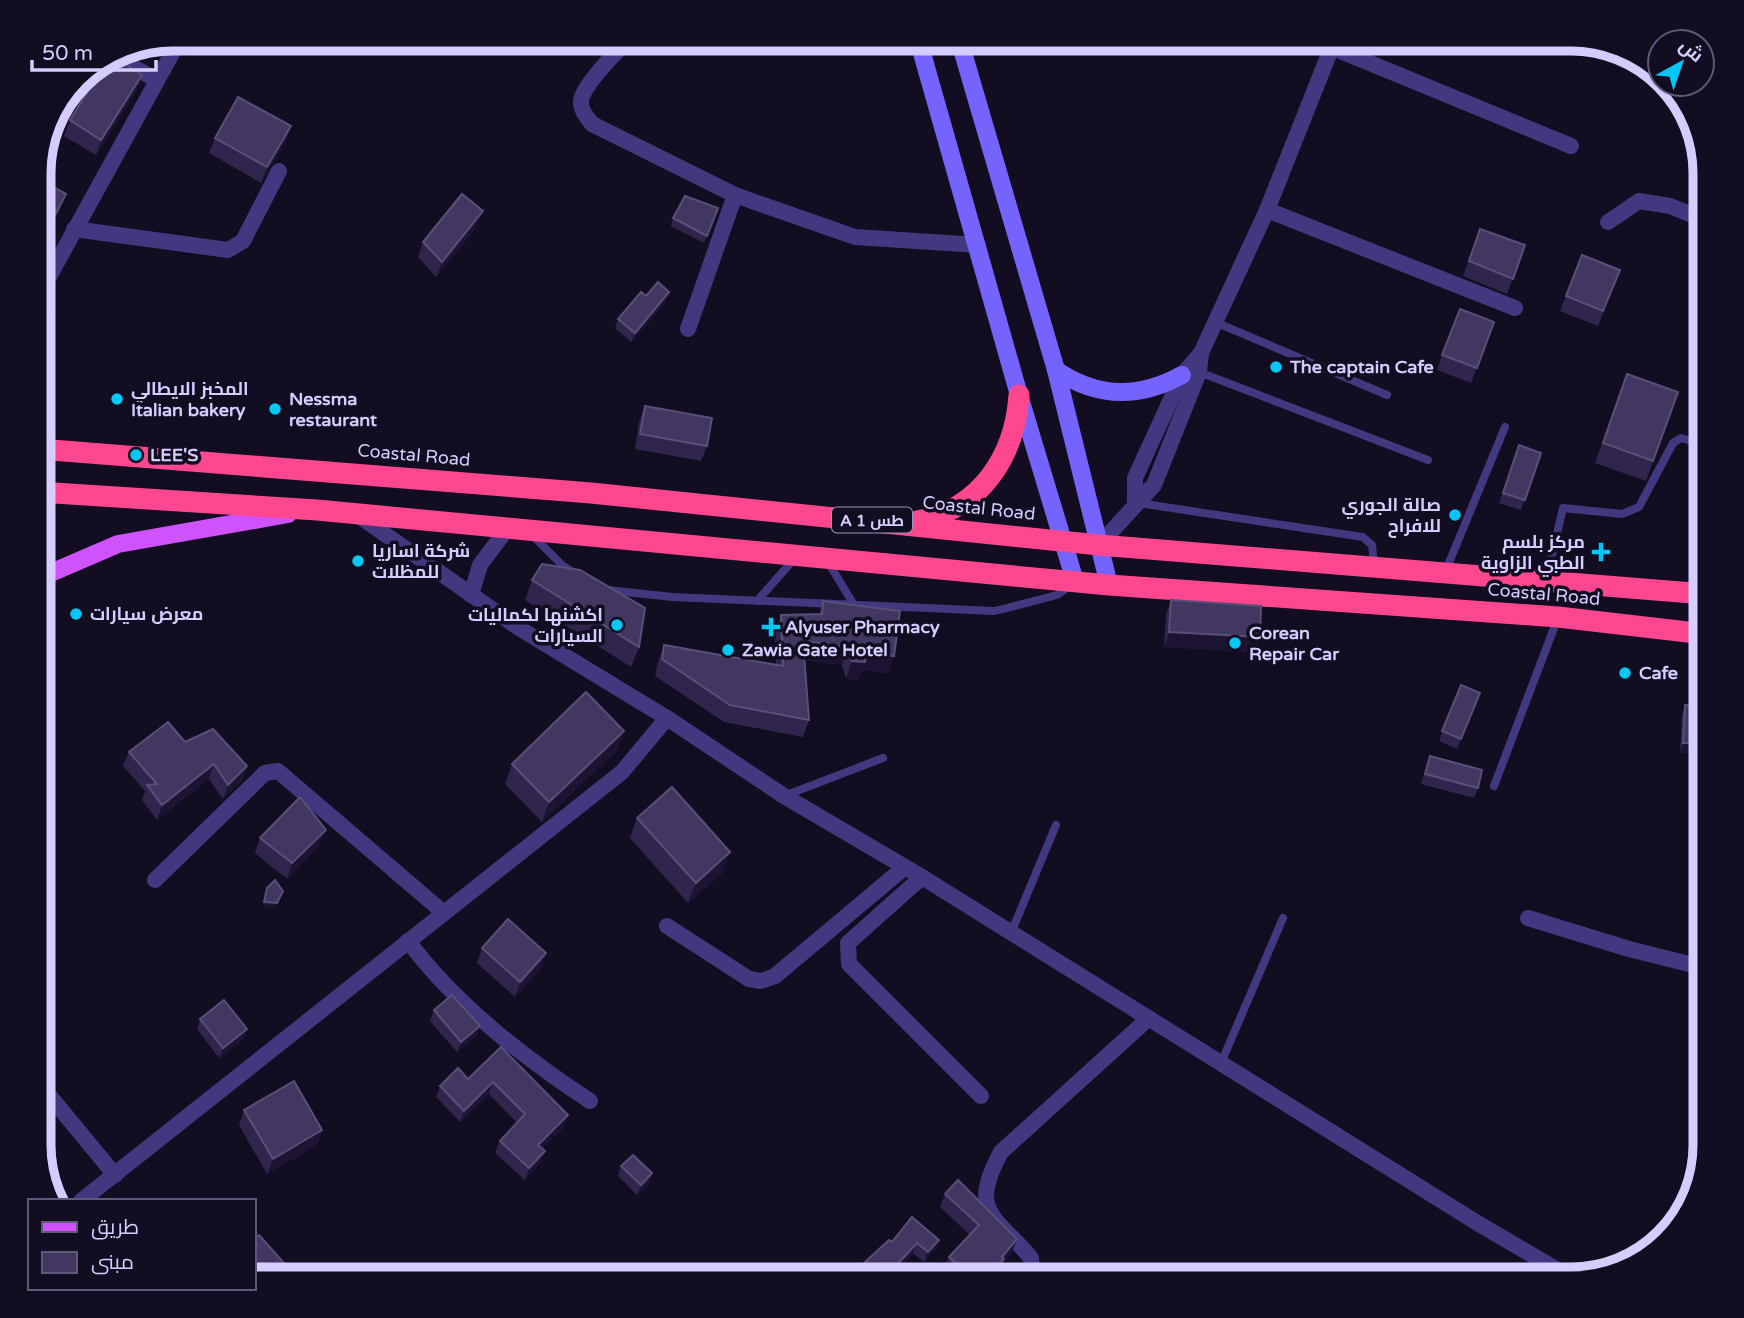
<svg xmlns="http://www.w3.org/2000/svg" width="1744" height="1318" font-family="'Varela Round',Cairo,sans-serif">
<style>
.lines{fill:none;stroke-linecap:round;stroke-linejoin:round}
.lane{stroke:#41387f;stroke-width:8}
.street{stroke:#41387f;stroke-width:16}
.secondary{stroke:#7563fe;stroke-width:18}
.primary{stroke:#ce53fe;stroke-width:18}
.highway{stroke:#fe478e;stroke-width:21}
.wall{fill:#30264d}
.shaded-wall{fill:#1d1433}
.building{fill:#423760;stroke:#594f79;stroke-width:2}
.poi-dot{fill:#01c7f5;stroke:#120d20;stroke-width:2.5}
.labels{text-anchor:middle;stroke-width:7;stroke-linejoin:round;paint-order:stroke}
.shield{fill:#120d20;stroke:#9b93bc;stroke-width:2}
.shield-label{font-size:16px;font-weight:bold;fill:#d6ccff}
.poi-label{font-size:18px;font-weight:bold;fill:#d6ccff;stroke:#120d20;text-anchor:start}
.street-label{font-size:18px;fill:#d6ccff;stroke:#120d20}
.rim{fill:none;stroke:#d6ccff;stroke-width:9}
</style>
<rect width="100%" height="100%" fill="#120d20"/>
<g class="lines">
<g class="lane">
<polyline points="1215,322 1387,395"/>
<polyline points="1199,372 1428,460"/>
<polyline points="1138,503 1363,537 1372,545 1374,565"/>
<polyline points="532,535 562,565 574,573"/>
<polyline points="828,562 854,605"/>
<polyline points="1446,570 1505,427"/>
<polyline points="1546,580 1563,508 1622,514 1639,507 1673,443 1681,438 1705,445"/>
<polyline points="607,590 673,597 995,611 1057,595 1071,585"/>
<polyline points="757,601 795,558"/>
<polyline points="1494,786 1557,620"/>
<polyline points="784,796 883,758"/>
<polyline points="1011,933 1056,825"/>
<polyline points="1221,1063 1283,918"/>
</g>
<g class="street">
<path d="M629 39C617 51 584 84 581 100 580 110 587 117 592 124L735 195 855 237 978 245"/>
<polyline points="1331,47 1571,146"/>
<polyline points="118,59 157,80"/>
<polyline points="1267,210 1515,308"/>
<polyline points="1608,222 1639,201 1670,206 1705,220"/>
<polyline points="74,229 228,250 243,241 279,171"/>
<polyline points="39,295 180,39"/>
<polyline points="688,329 735,195"/>
<polyline points="1135,503 1135,478 1182,375 1201,353 1267,210 1335,39"/>
<polyline points="359,516 519,628 667,718 784,796 922,877 1479,1224 1573,1279"/>
<polyline points="1099,545 1154,485 1199,372 1201,353"/>
<polyline points="471,595 480,565 507,529"/>
<polyline points="922,877 848,943 849,964 981,1096"/>
<polyline points="155,880 265,773 278,771 444,913"/>
<polyline points="1528,918 1629,949 1705,968"/>
<polyline points="667,926 749,979 761,981 775,976 905,867"/>
<path d="M408 941C455 1004 524 1058 590 1101"/>
<polyline points="39,1083 115,1175"/>
<polyline points="81,1201 622,772 667,718"/>
<path d="M1032 1279 1031 1258C995 1215 968 1213 1001 1152L1149 1018"/>
</g>
<g class="secondary">
<polyline points="918,39 1019,395 1075,581"/>
<polyline points="959,39 1056,370 1109,585"/>
<path d="M1056 370C1097 398 1138 399 1182 375"/>
</g>
<polyline class="primary" points="39,578 118,544 288,514"/>
<g class="highway">
<polyline points="39,449 591,493 1099,545 1705,594"/>
<polyline points="39,492 317,510 1109,585 1558,617 1705,634"/>
<path d="M917 521C981 509 1015 456 1019 395"/>
</g>
</g>
<g class="wall">
<polygon points="142,75 137,90 96,155 64,136 70,120"/>
<polygon points="291,126 285,142 261,183 209,153 215,138"/>
<polygon points="718,208 704,243 671,226 673,218"/>
<polygon points="477,226 436,277 418,257 423,242"/>
<polygon points="1480,229 1525,245 1507,294 1463,276"/>
<polygon points="1582,255 1614,285 1598,326 1560,311"/>
<polygon points="646,296 666,301 631,342 615,328 618,319"/>
<polygon points="1494,322 1471,383 1437,370 1442,355"/>
<polygon points="1627,374 1678,392 1646,481 1595,463"/>
<polygon points="645,406 707,446 701,461 635,449 639,422"/>
<polygon points="1519,445 1541,453 1521,510 1499,503"/>
<polygon points="532,580 639,647 631,667 525,600"/>
<polygon points="1171,600 1260,637 1254,652 1164,647 1166,615"/>
<polygon points="823,601 894,656 888,673 862,670 858,680 846,678 842,665 805,660 809,720 803,737 724,722 655,676 658,662 664,645 776,665 775,633 781,615 819,614"/>
<polygon points="1461,685 1480,693 1457,749 1439,741"/>
<polygon points="1685,705 1694,754 1680,753 1682,715"/>
<polygon points="624,731 616,751 542,822 505,784 512,764"/>
<polygon points="185,742 242,781 223,799 209,779 157,820 142,800 145,791 123,766 129,752"/>
<polygon points="1430,756 1478,788 1474,798 1421,784"/>
<polygon points="637,818 723,872 688,903 630,838"/>
<polygon points="260,838 320,845 287,879 255,853"/>
<polygon points="482,948 546,953 540,969 515,997 477,963"/>
<polygon points="434,1010 480,1026 476,1036 457,1052 430,1021"/>
<polygon points="200,1019 247,1029 243,1039 219,1058 197,1029"/>
<polygon points="501,1047 564,1127 542,1148 545,1151 540,1163 525,1180 495,1153 500,1141 517,1123 489,1094 460,1122 436,1097 440,1086 468,1079"/>
<polygon points="244,1110 322,1130 317,1145 267,1174 239,1125"/>
<polygon points="621,1166 652,1173 649,1183 637,1195 618,1176"/>
<polygon points="945,1194 1012,1252 1002,1264 999,1272 992,1279 954,1279 944,1270 949,1257 970,1235 940,1207"/>
<polygon points="939,1240 935,1250 924,1262 913,1253 890,1279 886,1278 884,1279 850,1279 851,1275 892,1242"/>
</g>
<g class="shaded-wall">
<polygon points="142,75 137,90 96,155 101,140"/>
<polygon points="291,126 285,142 261,183 267,167"/>
<polygon points="66,194 61,209 39,251 39,246"/>
<polygon points="483,211 477,226 436,277 442,262"/>
<polygon points="669,292 666,301 631,342 635,333"/>
<polygon points="1169,632 1260,637 1254,652 1164,647"/>
<polygon points="803,641 848,647 842,665 797,659"/>
<polygon points="866,652 894,656 888,673 862,670 858,680 846,678 852,661"/>
<polygon points="624,731 616,751 542,822 549,802"/>
<polygon points="1683,743 1698,743 1694,754 1680,753"/>
<polygon points="214,764 209,779 157,820 162,805"/>
<polygon points="247,766 242,781 223,799 228,785"/>
<polygon points="326,830 320,845 287,879 292,863"/>
<polygon points="730,852 723,872 688,903 696,883"/>
<polygon points="283,891 275,908 262,907 264,902"/>
<polygon points="546,953 540,969 515,997 520,982"/>
<polygon points="480,1026 476,1036 457,1052 461,1042"/>
<polygon points="247,1029 243,1039 219,1058 223,1048"/>
<polygon points="493,1082 489,1094 460,1122 464,1111"/>
<polygon points="568,1115 564,1127 534,1156 538,1145"/>
<polygon points="322,1130 317,1145 267,1174 273,1159"/>
<polygon points="545,1151 540,1163 525,1180 529,1168"/>
<polygon points="652,1173 649,1183 637,1195 641,1185"/>
<polygon points="1017,1239 1012,1252 1002,1264 999,1272 992,1279 984,1279"/>
<polygon points="939,1240 935,1250 924,1262 928,1252"/>
<polygon points="917,1243 913,1253 889,1279 892,1270"/>
<polygon points="890,1268 886,1278 884,1279 875,1279"/>
</g>
<g class="building">
<polygon points="118,59 142,75 101,140 70,120 105,64"/>
<polygon points="238,97 291,126 267,167 215,138"/>
<polygon points="39,179 66,194 39,246"/>
<polygon points="462,194 483,211 442,262 423,242"/>
<polygon points="685,196 718,208 707,236 673,218"/>
<polygon points="1480,229 1525,245 1513,279 1469,261"/>
<polygon points="1582,255 1620,270 1603,311 1566,296"/>
<polygon points="658,282 669,292 635,333 618,319 641,292 646,296"/>
<polygon points="1460,309 1494,322 1477,368 1442,355"/>
<polygon points="1627,374 1678,392 1653,461 1603,443"/>
<polygon points="645,406 712,418 707,446 640,434"/>
<polygon points="1519,445 1541,453 1525,500 1503,493"/>
<polygon points="542,564 580,570 645,608 639,647 532,580"/>
<polygon points="1171,600 1261,606 1260,637 1169,632"/>
<polygon points="823,601 900,611 894,656 866,652 865,662 852,661 848,647 803,641 809,720 730,705 662,659 664,645 783,666 781,615 822,614"/>
<polygon points="1461,685 1480,693 1461,739 1442,731"/>
<polygon points="586,692 624,731 549,802 512,764"/>
<polygon points="1685,705 1700,706 1698,743 1683,743"/>
<polygon points="168,722 185,742 213,729 247,766 228,785 214,764 162,805 147,785 157,784 129,752"/>
<polygon points="1430,756 1482,770 1478,788 1425,774"/>
<polygon points="672,787 730,852 696,883 637,818"/>
<polygon points="300,797 326,830 292,863 260,838"/>
<polygon points="275,880 283,891 277,903 264,902 267,888"/>
<polygon points="508,919 546,953 520,982 482,948"/>
<polygon points="452,995 480,1026 461,1042 434,1010"/>
<polygon points="224,1000 247,1029 223,1048 200,1019"/>
<polygon points="501,1047 568,1115 538,1145 545,1151 529,1168 500,1141 525,1114 493,1082 464,1111 440,1086 458,1068 468,1079"/>
<polygon points="294,1081 322,1130 273,1159 244,1110"/>
<polygon points="633,1155 652,1173 641,1185 621,1166"/>
<polygon points="958,1180 1017,1239 1002,1257 1004,1259 984,1279 973,1279 949,1257 979,1225 945,1194"/>
<polygon points="912,1217 939,1240 928,1252 917,1243 892,1270 890,1268 875,1279 855,1279 851,1275 889,1240 892,1242"/>
<polygon points="259,1235 298,1279 254,1279 254,1239"/>
</g>
<g class="poi-dot">
<circle cx="1276" cy="367" r="7"/>
<circle cx="117" cy="399" r="7"/>
<circle cx="275" cy="409" r="7"/>
<circle cx="136" cy="455" r="7"/>
<circle cx="1455" cy="515" r="7"/>
<path d="M1597.5 541.5h7v7h7v7h-7v7h-7v-7h-7v-7h7z"/>
<circle cx="358" cy="561" r="7"/>
<circle cx="76" cy="614" r="7"/>
<circle cx="617" cy="625" r="7"/>
<path d="M767.5 616.5h7v7h7v7h-7v7h-7v-7h-7v-7h7z"/>
<circle cx="1235" cy="643" r="7"/>
<circle cx="728" cy="650" r="7"/>
<circle cx="1625" cy="673" r="7"/>
</g>
<g class="labels">
<rect class="shield" x="832" y="507.5" width="80" height="25" rx="5"/>
<g class="shield-label">
<text x="872" y="526">A 1 طس</text>
</g>
<g class="poi-label">
<text x="1290" y="373">The captain Cafe</text>
<text x="131" y="395">المخبز الايطالي<tspan x="131" dy="21">Italian bakery</tspan></text>
<text x="289" y="405">Nessma<tspan x="289" dy="21">restaurant</tspan></text>
<text x="150" y="461">LEE'S</text>
<text x="1441" y="511" text-anchor="end">صالة الجوري<tspan x="1441" dy="21">للافراح</tspan></text>
<text x="1585" y="548" text-anchor="end">مركز بلسم<tspan x="1585" dy="21">الطبي الزاوية</tspan></text>
<text x="372" y="557">شركة اساريا<tspan x="372" dy="21">للمظلات</tspan></text>
<text x="90" y="620">معرض سيارات</text>
<text x="603" y="621" text-anchor="end">اكشنها لكماليات<tspan x="603" dy="21">السيارات</tspan></text>
<text x="785" y="633">Alyuser Pharmacy</text>
<text x="1249" y="639">Corean<tspan x="1249" dy="21">Repair Car</tspan></text>
<text x="742" y="656">Zawia Gate Hotel</text>
<text x="1639" y="679">Cafe</text>
</g>
<g class="street-label">
<text transform="translate(414 455) rotate(5)" y="6">Coastal Road</text>
<text transform="translate(979 508) rotate(6)" y="6">Coastal Road</text>
<text transform="translate(1544 594) rotate(5)" y="6">Coastal Road</text>
</g>
</g>
<path d="M0 0H1744V1318H0ZM173 51H1571A122 122 0 0 1 1693 173V1145A122 122 0 0 1 1571 1267H173A122 122 0 0 1 51 1145V173A122 122 0 0 1 173 51Z" fill="#120d20" fill-rule="evenodd"/>
<path class="rim" d="M173 51H1571A122 122 0 0 1 1693 173V1145A122 122 0 0 1 1571 1267H173A122 122 0 0 1 51 1145V173A122 122 0 0 1 173 51Z"/>
<rect x="28" y="1199" width="228" height="91" fill="#120d20" stroke="#605979" stroke-width="2"/>
<rect x="42" y="1222" width="35" height="10" fill="#ce53fe" stroke="#605979" stroke-width="2"/>
<text x="91" y="1234" font-size="21" fill="#d6ccff">طريق</text>
<rect x="42" y="1252" width="35" height="21" fill="#423760" stroke="#605979" stroke-width="2"/>
<text x="91" y="1269" font-size="21" fill="#d6ccff">مبنى</text>
<g transform="translate(1681 63) rotate(40)"><circle r="33" fill="#120d20" stroke="#605979" stroke-width="2"/>
<path d="M0-5L12 26L0 18L-12 26Z" fill="#01c7f5"/>
<text y="-10" font-size="19" font-weight="bold" text-anchor="middle" fill="#d6ccff">ش</text>
</g>
<path d="M32 60v10h124v-10" fill="none" stroke="#d6ccff" stroke-width="3.5"/>
<text x="42" y="60" font-size="21" fill="#d6ccff" stroke="#120d20" stroke-width="5" paint-order="stroke">50 m</text>
</svg>
